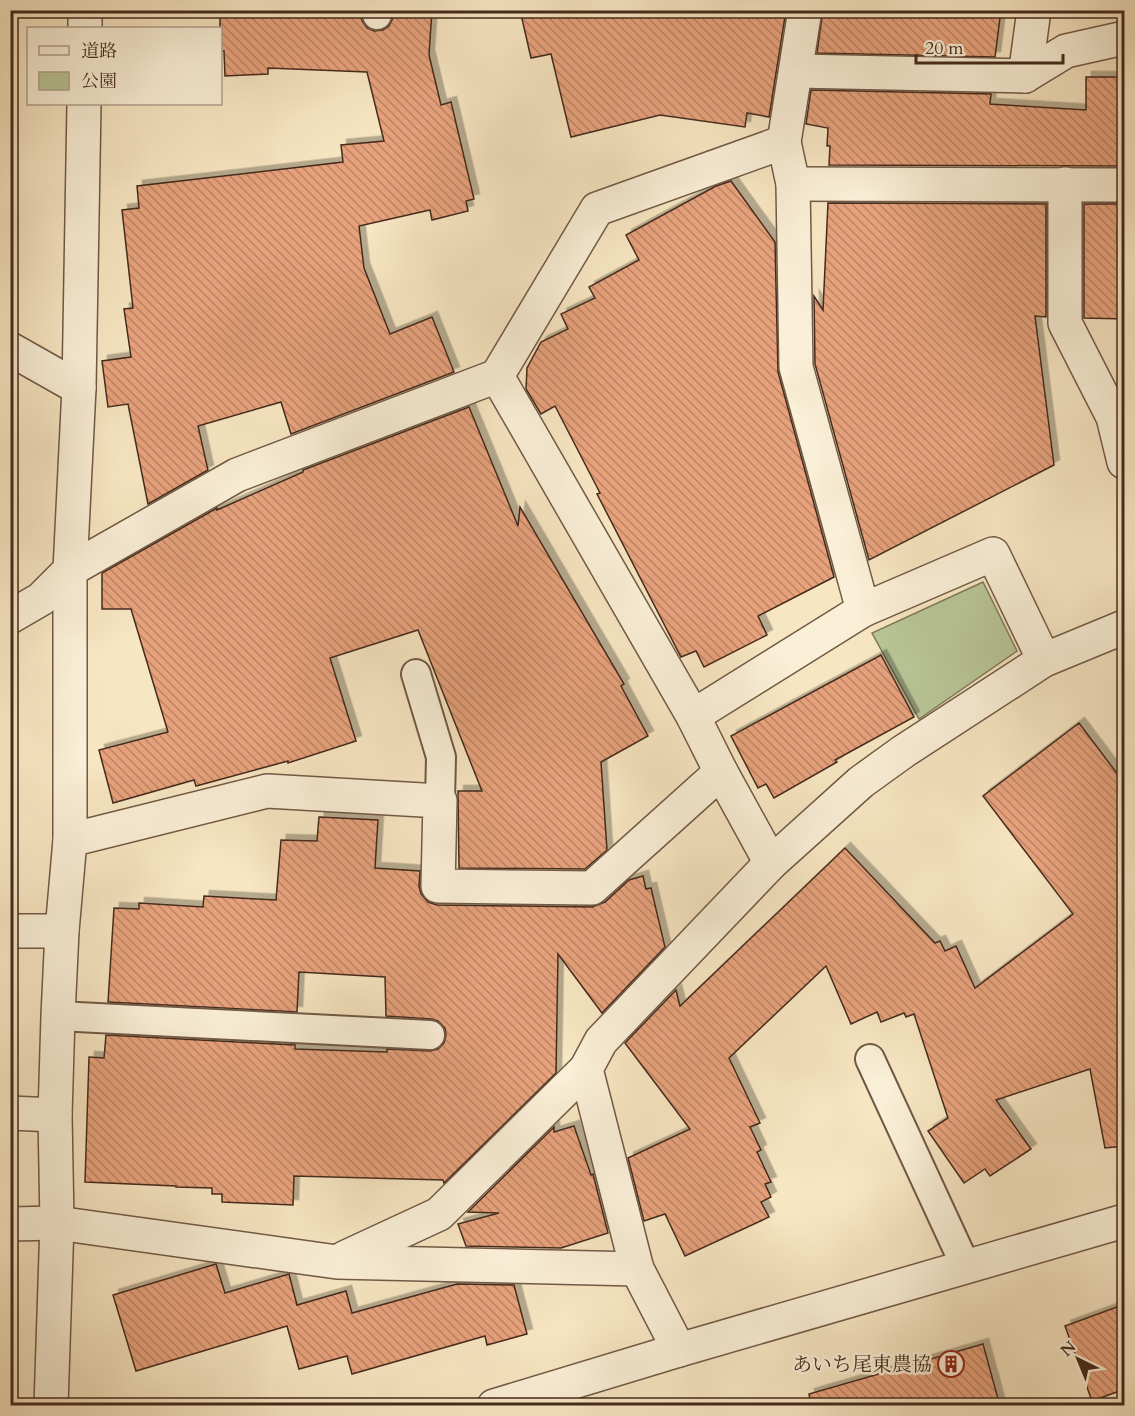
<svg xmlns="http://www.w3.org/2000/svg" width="1135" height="1416" font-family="Cardo,'Noto Serif JP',serif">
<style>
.green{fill:#b9c697;stroke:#7e785a;stroke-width:1.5}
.building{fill:url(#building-back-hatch);stroke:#442a1c;stroke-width:1.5;filter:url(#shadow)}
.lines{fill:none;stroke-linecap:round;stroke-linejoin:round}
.service-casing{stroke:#715946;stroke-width:32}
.minor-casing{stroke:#715946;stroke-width:36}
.tertiary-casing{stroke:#715946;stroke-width:36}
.service{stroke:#faefd7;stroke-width:28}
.minor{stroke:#faefd7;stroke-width:33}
.tertiary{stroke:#faefd7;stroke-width:33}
.labels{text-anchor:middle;stroke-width:5;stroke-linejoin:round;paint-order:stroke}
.poi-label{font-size:20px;fill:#442a1c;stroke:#faefd7;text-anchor:end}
</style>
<defs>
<pattern id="building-back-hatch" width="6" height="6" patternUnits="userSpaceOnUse" patternTransform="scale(1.5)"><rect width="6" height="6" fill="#e7a27c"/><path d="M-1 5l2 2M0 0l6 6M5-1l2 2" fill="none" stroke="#bd8465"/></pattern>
<filter id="shadow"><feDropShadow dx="5.5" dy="-5.5" stdDeviation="0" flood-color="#0004"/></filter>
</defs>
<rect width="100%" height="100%" fill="#f7e6c2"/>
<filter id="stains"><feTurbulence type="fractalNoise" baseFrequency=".00333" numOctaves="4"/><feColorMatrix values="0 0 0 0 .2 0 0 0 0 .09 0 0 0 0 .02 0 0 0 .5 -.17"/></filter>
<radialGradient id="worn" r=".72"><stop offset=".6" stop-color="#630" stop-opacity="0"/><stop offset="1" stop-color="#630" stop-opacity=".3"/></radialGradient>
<polygon class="green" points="983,582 1017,651 919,719 872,633"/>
<g class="building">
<polygon points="220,10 361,10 362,21 367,28 374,31 383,30 389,26 393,18 394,10 432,10 429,55 441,105 451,102 474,199 466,201 468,211 432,220 430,210 359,226 364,268 390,334 432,317 454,372 291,434 281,402 198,426 208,470 148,504 128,404 108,407 102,361 131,357 124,309 133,308 122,210 139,208 137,186 343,162 341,145 384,141 367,72 268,68 268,74 225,76 224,51 220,51"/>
<polygon points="520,10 786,10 769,117 747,113 745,127 660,115 571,137 551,54 531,58"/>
<polygon points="823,10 1001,10 995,57 817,53"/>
<polygon points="1086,77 1125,77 1125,157 1121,158 1120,166 829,165 830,146 827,146 828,128 806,124 811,90 991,94 990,104 1086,110"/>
<polygon points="731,181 775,242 778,372 834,577 758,616 767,635 704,667 696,651 681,657 597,494 600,493 555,406 541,414 526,389 527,368 541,342 568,329 561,314 595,298 589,287 639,260 626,235 716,186"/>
<polygon points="828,203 1046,204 1046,317 1035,316 1054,465 869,560 815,364 814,296 823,310"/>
<polygon points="1084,204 1119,204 1117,239 1125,239 1125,319 1084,318"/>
<polygon points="469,407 518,526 520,507 624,684 621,686 648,736 601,762 607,850 585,869 459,868 458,791 482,791 418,630 330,658 356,741 288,763 288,761 196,786 194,780 113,803 99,750 168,732 131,609 102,609 102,573 217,508 217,510 303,472 303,470"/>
<polygon points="881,655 914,717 835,760 837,762 774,798 766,784 758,788 731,736"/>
<polygon points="1079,723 1125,784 1125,1146 1105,1148 1090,1069 996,1100 1031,1149 990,1176 985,1169 964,1183 928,1131 948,1118 914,1014 906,1017 904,1013 881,1022 877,1012 851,1024 826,966 729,1058 760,1123 750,1127 761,1150 757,1152 771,1182 765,1184 771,1197 761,1202 769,1217 685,1256 665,1214 644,1221 628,1158 690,1129 625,1043 676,990 680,1006 845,848 935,943 940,941 945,951 956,946 975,988 1073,914 983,796"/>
<polygon points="319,817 378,820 375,868 420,871 419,886 421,894 428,902 437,905 592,907 605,902 629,880 643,876 646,889 651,888 665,947 602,1013 558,954 556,1073 444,1183 443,1180 294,1176 293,1205 222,1202 222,1194 212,1194 212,1188 176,1187 176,1186 85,1182 89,1057 104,1058 106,1035 295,1045 295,1049 387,1052 387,1049 430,1051 438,1049 444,1043 446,1035 445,1028 438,1021 431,1019 386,1016 385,977 299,972 297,1012 108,1002 114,908 139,909 139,903 203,907 204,896 276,900 281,840 317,841"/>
<polygon points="574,1126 591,1175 593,1174 608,1233 561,1248 466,1246 458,1224 499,1213 468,1212 554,1127 554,1132"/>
<polygon points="216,1264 225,1293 289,1274 297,1305 346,1291 352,1313 457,1284 514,1285 527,1334 487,1345 485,1336 352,1374 347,1356 299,1369 287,1326 136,1371 113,1295"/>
<polygon points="1125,1304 1125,1389 1092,1401 1065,1326"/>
<polygon points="983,1344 1000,1406 811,1406 809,1394"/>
</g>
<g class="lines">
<defs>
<g id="service">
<polyline points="377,15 378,10"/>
<polyline points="416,674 441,757 440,801"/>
<polyline points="58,1016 430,1035"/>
<polyline points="870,1059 966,1267"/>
</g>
<g id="minor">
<polyline points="805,10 784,142 793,184 796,367 863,610 993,554 1044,660"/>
<polyline points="85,28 85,10"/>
<polyline points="797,71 1025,76 1066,51 1124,38"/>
<polyline points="1025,76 1034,10"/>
<polyline points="793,184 1124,185"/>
<polyline points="1065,184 1065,323 1113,417 1124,462"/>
<polyline points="10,349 79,388"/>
<polyline points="497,376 693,716 721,772 771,863"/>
<polyline points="10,617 41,599 70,570 237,475 497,376 597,209 784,142"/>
<polyline points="693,716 863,610"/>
<polyline points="70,840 267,791 440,801 438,886 592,888 721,772"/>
<polyline points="10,931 62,931"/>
<polyline points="10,1113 55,1115"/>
<polyline points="10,1224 57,1223 337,1262 637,1269"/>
<polyline points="344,1258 439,1214 586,1069"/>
<polyline points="679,1350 637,1269 586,1069 601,1041 771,863 861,782 904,751 1044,660 1124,627"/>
<polyline points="51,1406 57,1223 55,1115 58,1016 62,931 70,840 70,570 79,388 84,104"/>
</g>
<polyline id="tertiary" points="494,1406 679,1350 1124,1221"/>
</defs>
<use href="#service" class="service-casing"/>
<use href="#minor" class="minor-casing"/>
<use href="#tertiary" class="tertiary-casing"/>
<use href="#service" class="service"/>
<use href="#minor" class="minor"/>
<use href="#tertiary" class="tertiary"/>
</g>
<defs>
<symbol id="building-ring" viewBox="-11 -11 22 22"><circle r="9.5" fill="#faefd7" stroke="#8f2418" stroke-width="1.5"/><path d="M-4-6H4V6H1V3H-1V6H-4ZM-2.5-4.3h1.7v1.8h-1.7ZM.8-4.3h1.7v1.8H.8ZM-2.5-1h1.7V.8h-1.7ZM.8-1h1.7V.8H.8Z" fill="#8f2418"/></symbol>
</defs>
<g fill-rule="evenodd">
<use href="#building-ring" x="936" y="1349" width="30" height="30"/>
</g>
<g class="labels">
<g class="poi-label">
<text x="932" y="1371">あいち尾東農協</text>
</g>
</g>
<rect width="1135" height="1416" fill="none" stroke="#f7e6c2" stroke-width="36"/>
<rect x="12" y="12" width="1111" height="1392" fill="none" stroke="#442a1c" stroke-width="3"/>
<rect x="18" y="18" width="1099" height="1380" fill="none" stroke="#442a1c" stroke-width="1.5"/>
<rect x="27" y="27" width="195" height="78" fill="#faefd7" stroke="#b1a08c" stroke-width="1.5"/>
<rect x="39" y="46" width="30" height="9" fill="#faefd7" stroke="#b1a08c" stroke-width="1.5"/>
<text x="81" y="57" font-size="18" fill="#442a1c">道路</text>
<rect x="39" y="72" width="30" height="18" fill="#b9c697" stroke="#b1a08c" stroke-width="1.5"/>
<text x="81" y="87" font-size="18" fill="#442a1c">公園</text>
<g transform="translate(1078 1359) rotate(317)" stroke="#faefd7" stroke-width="4.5" paint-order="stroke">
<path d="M0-4.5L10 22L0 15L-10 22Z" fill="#442a1c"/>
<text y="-9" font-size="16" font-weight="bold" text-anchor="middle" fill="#442a1c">N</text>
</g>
<path d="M916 54v9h147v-9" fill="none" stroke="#442a1c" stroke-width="3"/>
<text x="925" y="54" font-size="18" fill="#442a1c" stroke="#faefd7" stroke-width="4.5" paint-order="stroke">20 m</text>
<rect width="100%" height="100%" filter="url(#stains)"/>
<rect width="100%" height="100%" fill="url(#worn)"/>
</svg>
